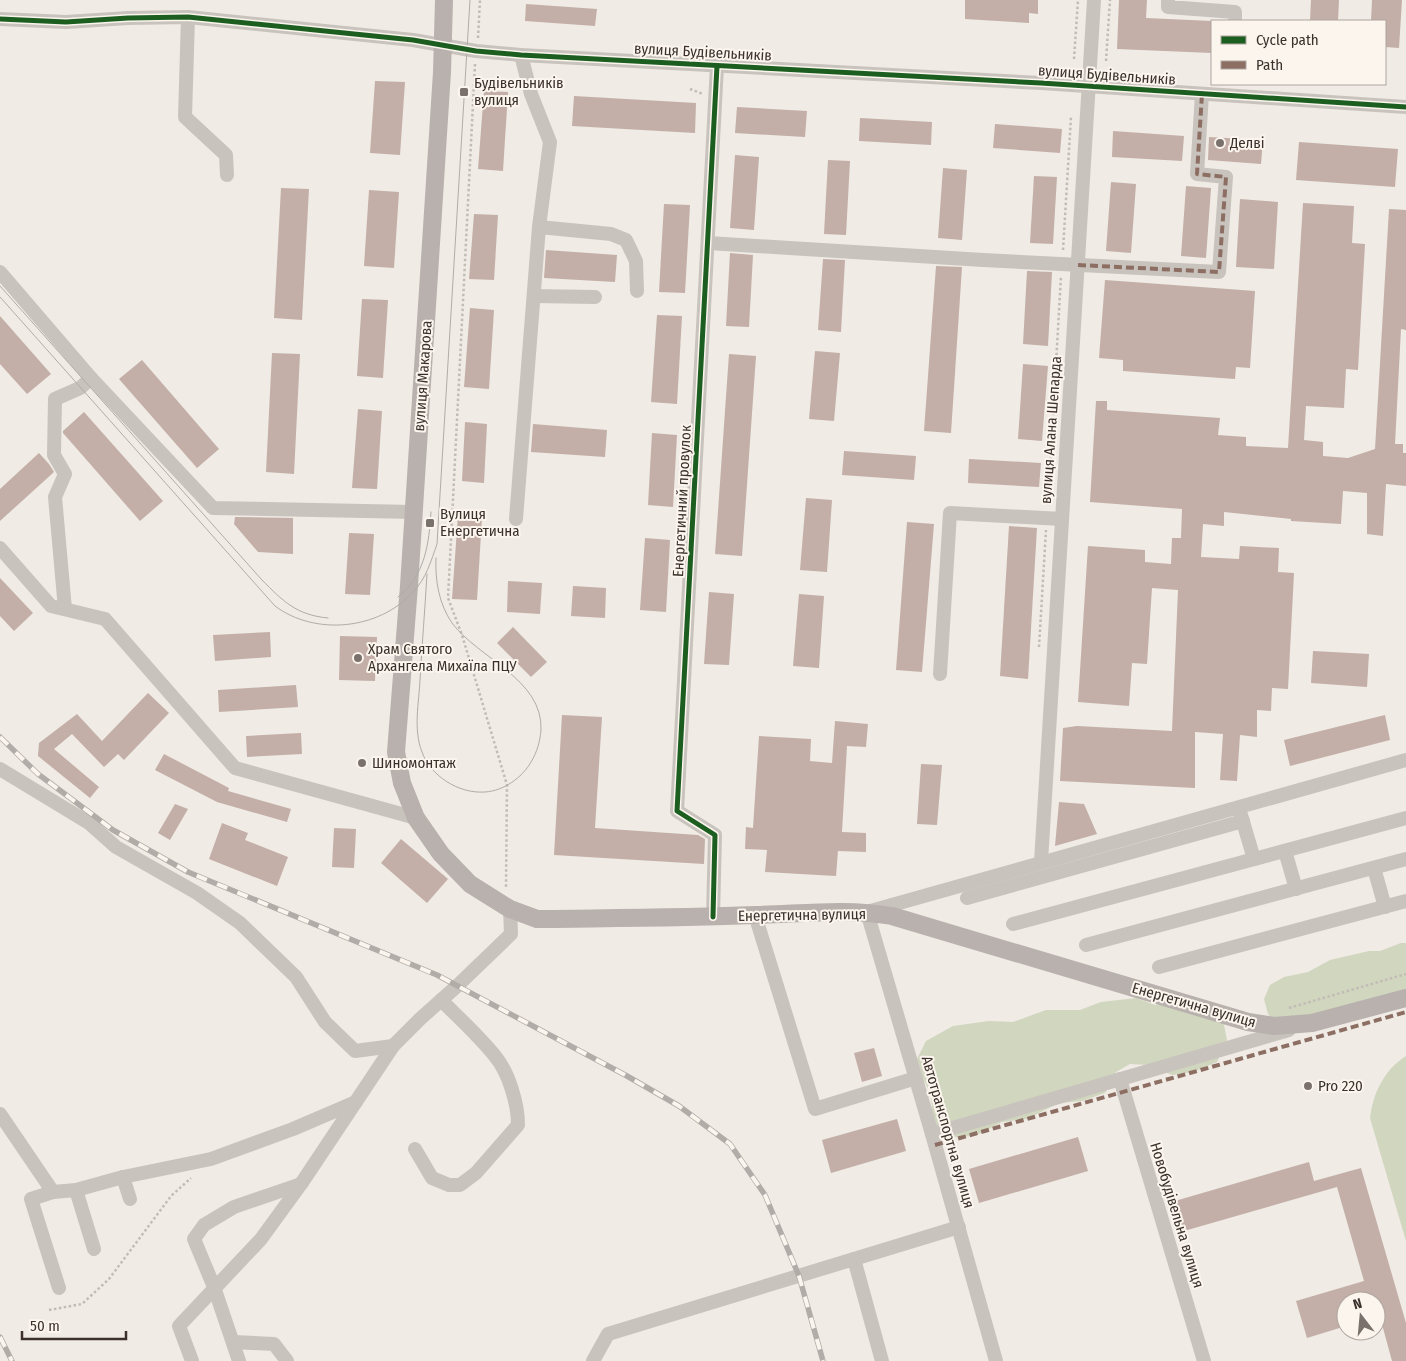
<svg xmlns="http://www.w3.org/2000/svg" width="1406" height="1361" font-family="'Fira Sans Condensed',sans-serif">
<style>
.green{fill:#d1d6bf}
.building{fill:#c3afa7}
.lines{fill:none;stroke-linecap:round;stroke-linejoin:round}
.path{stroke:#c2bbb6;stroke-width:2.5;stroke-dasharray:2.5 2.5;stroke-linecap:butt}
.minor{stroke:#c9c3be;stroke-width:14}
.major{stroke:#b8b1ad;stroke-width:18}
.tram{stroke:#b1aca8;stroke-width:1}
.rail-casing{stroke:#b1aca8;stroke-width:5.5}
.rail{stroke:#fbf5ee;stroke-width:4;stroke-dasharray:11;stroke-linecap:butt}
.quiet{stroke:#8d6e63;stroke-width:4;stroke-dasharray:8 4;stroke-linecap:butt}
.cycleway-casing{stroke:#fbf5ee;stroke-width:8}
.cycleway{stroke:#1b5e20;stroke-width:5}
.poi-dot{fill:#7a716c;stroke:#fbf5ee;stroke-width:2}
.labels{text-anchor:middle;stroke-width:4;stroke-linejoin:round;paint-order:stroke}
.street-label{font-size:15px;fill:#3b302b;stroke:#fbf5ee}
.poi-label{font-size:15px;fill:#3b302b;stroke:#fbf5ee;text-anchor:start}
</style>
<rect width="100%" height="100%" fill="#f0ebe5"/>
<g class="green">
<polygon points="1401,943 1406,943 1406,1001 1296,1033 1279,1027 1268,1014 1264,999 1270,985 1284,977 1308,972 1330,960 1369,951 1380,951"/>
<polygon points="1136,998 1155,1005 1189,999 1209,1006 1224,1025 1227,1040 1217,1062 1193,1072 1172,1075 1149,1065 1130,1064 1116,1072 1105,1093 1082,1101 1059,1103 1027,1119 1002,1122 975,1136 954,1137 937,1127 932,1111 931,1094 923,1079 917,1059 926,1041 953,1026 989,1021 1013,1022 1046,1010 1080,1010 1101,1002"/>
<path d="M1406 1056V1241L1370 1118C1373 1093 1384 1070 1406 1056Z"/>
</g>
<g class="building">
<polygon points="965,0 1038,0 1038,14 1029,13 1029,23 965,19"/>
<polygon points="1119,0 1147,0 1146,18 1212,21 1212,53 1117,49"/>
<polygon points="1311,0 1339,0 1338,21 1310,21"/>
<polygon points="1372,0 1402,0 1399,48 1385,47 1385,21 1371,21"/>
<polygon points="526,4 597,9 595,26 525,21"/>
<polygon points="375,81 405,82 400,155 370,153"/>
<polygon points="484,91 508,92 503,171 478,169"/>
<polygon points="574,96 696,103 695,133 572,126"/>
<polygon points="737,107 807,111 805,137 735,133"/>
<polygon points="860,118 932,122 931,145 859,141"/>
<polygon points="995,124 1062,129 1060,153 993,148"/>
<polygon points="1113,131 1184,136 1182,161 1112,157"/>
<polygon points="1209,137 1263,140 1261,164 1208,160"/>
<polygon points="1299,142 1398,149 1395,187 1296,180"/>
<polygon points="735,155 759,157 754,230 730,228"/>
<polygon points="828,160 850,161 846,235 824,234"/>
<polygon points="943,168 967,170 962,240 938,238"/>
<polygon points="1034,176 1057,177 1053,244 1030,243"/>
<polygon points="1111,182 1136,184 1131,253 1106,251"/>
<polygon points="1186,186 1211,188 1206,258 1181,256"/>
<polygon points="281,188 309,189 302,320 274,318"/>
<polygon points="369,190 399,192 394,268 364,266"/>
<polygon points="1240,199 1278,202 1274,269 1236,267"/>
<polygon points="1303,203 1354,206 1352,243 1365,244 1358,370 1346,369 1344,408 1306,406 1304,440 1323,442 1323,456 1348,458 1375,449 1389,209 1406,210 1406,330 1401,329 1395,444 1403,444 1403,453 1406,453 1406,486 1386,484 1383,536 1367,534 1367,493 1343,491 1341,524 1291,521 1291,519 1224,512 1224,526 1203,524 1201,557 1239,559 1240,546 1279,548 1278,572 1294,573 1288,689 1272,688 1271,711 1257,710 1257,737 1240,735 1237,781 1220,780 1223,734 1195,732 1195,788 1060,781 1063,728 1077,726 1172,731 1178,590 1152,588 1147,664 1132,663 1129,706 1078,702 1088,546 1145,550 1145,562 1171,564 1172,538 1181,538 1182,509 1090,502 1096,401 1107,401 1107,410 1220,418 1218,435 1246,437 1246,446 1288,448"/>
<polygon points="664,204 690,205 685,293 659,292"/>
<polygon points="474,214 498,215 494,280 469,279"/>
<polygon points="546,250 617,255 615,282 544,278"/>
<polygon points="730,253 753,255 749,327 726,326"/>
<polygon points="823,259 845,260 841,332 818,330"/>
<polygon points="936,266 962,267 951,433 924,431"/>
<polygon points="1027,271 1052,272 1048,346 1023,344"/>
<polygon points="1105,280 1255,291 1250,368 1236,367 1235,379 1123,371 1123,360 1099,358"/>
<polygon points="362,299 388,300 383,378 357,376"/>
<polygon points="470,308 494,310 489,389 464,387"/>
<polygon points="657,315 682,316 677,404 651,402"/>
<polygon points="0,316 51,374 27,394 0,364"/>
<polygon points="815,351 840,353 834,421 809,419"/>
<polygon points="272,353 300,354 294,474 266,472"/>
<polygon points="729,354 756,356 742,556 715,554"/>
<polygon points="142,360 219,449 197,468 119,379"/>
<polygon points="1023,364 1048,366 1042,441 1018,439"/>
<polygon points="358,409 382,411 377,489 352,488"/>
<polygon points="84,412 163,501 140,521 63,433 63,431"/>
<polygon points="465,422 487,424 484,483 462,481"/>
<polygon points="533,424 607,430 605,457 531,452"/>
<polygon points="652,433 677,435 673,507 648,505"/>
<polygon points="844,451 916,456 914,480 842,475"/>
<polygon points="39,453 49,464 54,472 0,521 0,489"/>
<polygon points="969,459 1041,463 1039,487 968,483"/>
<polygon points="806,498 832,500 827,572 800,570"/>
<polygon points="458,515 482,517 477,600 452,599"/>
<polygon points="235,517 293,518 293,554 258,552 234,524"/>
<polygon points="907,522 934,524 922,672 896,670"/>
<polygon points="1009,526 1037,528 1028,679 1000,676"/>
<polygon points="349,533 374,534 370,595 345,594"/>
<polygon points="645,538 670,540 666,612 640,610"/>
<polygon points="0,578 33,613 14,631 0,616"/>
<polygon points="508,581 542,583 540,614 507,612"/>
<polygon points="573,586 606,588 605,618 571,616"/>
<polygon points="709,592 734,594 729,665 704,664"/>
<polygon points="799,594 824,596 819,668 793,666"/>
<polygon points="513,627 547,662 531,677 497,643"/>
<polygon points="270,632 271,657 215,661 213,635"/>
<polygon points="340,636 377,637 375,681 339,680"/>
<polygon points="1313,651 1369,654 1367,687 1311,683"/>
<polygon points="296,685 298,707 219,712 218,690"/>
<polygon points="148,693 169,713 124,760 118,754 104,767 72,734 54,749 99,787 90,798 38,756 39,743 77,714 102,741"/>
<polygon points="562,715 602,717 595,828 698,835 705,839 704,864 554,855"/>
<polygon points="1385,715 1390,740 1290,766 1284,740"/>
<polygon points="835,721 868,724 866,747 847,746 842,832 866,833 866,852 838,851 836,876 765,872 767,850 745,849 746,827 753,828 759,736 811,739 810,761 832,763"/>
<polygon points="301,733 302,754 247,757 246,736"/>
<polygon points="164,754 229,788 228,791 291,809 287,822 217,802 155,770"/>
<polygon points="921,764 942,765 937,825 917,824"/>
<polygon points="1059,802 1084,804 1097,834 1055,846"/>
<polygon points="175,804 188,809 170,840 158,833"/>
<polygon points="222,823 248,833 245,840 288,857 277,886 209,859"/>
<polygon points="334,828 356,829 354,868 332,867"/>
<polygon points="401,839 448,879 427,903 381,863"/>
<polygon points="874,1048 882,1076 862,1082 854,1053"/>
<polygon points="897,1119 906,1151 831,1173 822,1140"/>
<polygon points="1078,1137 1088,1171 979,1203 969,1169"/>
<polygon points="1309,1162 1314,1181 1361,1168 1406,1323 1406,1361 1392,1361 1380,1317 1376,1318 1376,1301 1346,1301 1346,1326 1307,1338 1296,1301 1364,1281 1337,1187 1177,1233 1168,1203"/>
</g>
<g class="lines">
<g class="path">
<polyline points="478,38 480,0"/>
<polyline points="1074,59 1078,0"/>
<polyline points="1106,61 1110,0"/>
<polyline points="475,64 448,598 462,635 507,785 506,888"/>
<polyline points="690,89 703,94"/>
<polyline points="1063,250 1071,117"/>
<polyline points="1048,505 1061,276"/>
<polyline points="1039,647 1046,530"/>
<polyline points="1289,1008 1406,974"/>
<polyline points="49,1310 82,1304 109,1279 171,1196 191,1178"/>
</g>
<g class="minor">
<polyline points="1168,0 1168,7 1235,12 1235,21"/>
<polyline points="188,17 185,117 226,155 227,175"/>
<polyline points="0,19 66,22 128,18 188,17 413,40 476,51 521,55 1041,83 1406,107"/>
<polyline points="539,227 611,234 626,240 636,261 637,291"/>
<polyline points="708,243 983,260 1219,272 1226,177 1197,174 1202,94"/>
<polyline points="0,272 91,378 213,508 414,512"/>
<polyline points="534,296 595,297"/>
<polyline points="516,519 539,227 550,142 531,94 521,55"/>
<polyline points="0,548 51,606 105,619 235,768 416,818"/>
<polyline points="65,609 55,497 65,474 54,455 55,399 80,388 91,378"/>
<polyline points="940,674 950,513 1062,519"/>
<polyline points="0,769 89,823 116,847 197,893 240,923 296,977 325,1022 355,1051 393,1046"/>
<polyline points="1241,815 1254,859"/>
<polyline points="1285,851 1296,889"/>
<polyline points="1041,862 1094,0"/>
<polyline points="1374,868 1385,907"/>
<polyline points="967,898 1243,821"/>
<polyline points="755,915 815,1109 916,1078"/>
<polyline points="713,917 715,835 677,811 717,66"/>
<polyline points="1013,924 1406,818"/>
<polyline points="1086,945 1406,859"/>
<polyline points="1159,967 1406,901"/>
<polyline points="1120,1079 1204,1361"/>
<polyline points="0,1114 53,1192 76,1190 123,1177 211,1159 293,1129 356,1102"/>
<polyline points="932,1134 1289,1030"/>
<path d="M415 1149 432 1178 449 1185H460L476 1173 518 1125C518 1104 509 1073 495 1056 479 1036 459 1018 441 1000"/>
<polyline points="123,1177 130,1199"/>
<polyline points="76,1190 94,1249"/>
<polyline points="53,1192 31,1199 59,1288"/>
<polyline points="854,1259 882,1361"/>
<polyline points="233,1342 274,1344 287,1361"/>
<polyline points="192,1361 179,1326 261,1239 301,1184 393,1046 420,1019 457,986 511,934 510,909"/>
<polyline points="239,1361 214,1287 194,1239 204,1225 234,1207 301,1184"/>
<polyline points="593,1361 608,1334 959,1227"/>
<polyline points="996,1361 932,1134 867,912 1406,760"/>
</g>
<path class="major" d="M444 0 442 72 409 586 396 752 402 783 416 818 441 854 470 884 510 909 537 919C610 918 682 918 755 915 801 914 846 908 892 916L1248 1022 1274 1026 1312 1023 1406 998"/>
<g class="tram">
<path d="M0 286 262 580C283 601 296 615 328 618"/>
<path d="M0 297 275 606C315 636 379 630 413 592 426 579 431 561 437 544L470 0"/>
<path d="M427 574C425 609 422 644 420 680 419 703 413 729 422 752 430 775 458 794 485 792 503 791 522 778 531 762 537 752 540 742 541 730 543 679 479 659 452 623 439 604 435 581 436 558"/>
<path d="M398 597C425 576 429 544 431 512"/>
</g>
<defs>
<g id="rail">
<polyline points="0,737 38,774 113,830 188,872 437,975 627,1076 679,1106 730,1144 765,1195 799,1276 823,1361"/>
<polyline points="0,1337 12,1361"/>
</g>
</defs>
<use href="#rail" class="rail-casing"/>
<use href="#rail" class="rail"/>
<g class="quiet">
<polyline points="1078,265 1219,272 1226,177 1197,174 1202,94"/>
<polyline points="935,1145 1406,1012"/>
</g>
<defs>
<g id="cycleway">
<polyline points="0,19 66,22 128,18 188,17 413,40 476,51 521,55 1041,83 1406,107"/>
<polyline points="713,917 715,835 677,811 717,66"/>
</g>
</defs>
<use href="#cycleway" class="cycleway-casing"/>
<use href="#cycleway" class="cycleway"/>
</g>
<g class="poi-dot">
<rect x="459" y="87" width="10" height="10" rx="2.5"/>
<circle cx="1220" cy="143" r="5"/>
<rect x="425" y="518" width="10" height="10" rx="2.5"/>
<circle cx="358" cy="658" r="5"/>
<circle cx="362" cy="763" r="5"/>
<circle cx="1308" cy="1086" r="5"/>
</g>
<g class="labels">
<g class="street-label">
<text transform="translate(703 52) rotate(3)" y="5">вулиця Будівельників</text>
<text transform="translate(1107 75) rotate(4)" y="5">вулиця Будівельників</text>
<text transform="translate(423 376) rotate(-86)" y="5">вулиця Макарова</text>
<text transform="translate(1051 430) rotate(-86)" y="5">вулиця Алана Шепарда</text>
<text transform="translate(682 501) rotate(-87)" y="5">Енергетичний провулок</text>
<text transform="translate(802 915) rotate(-1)" y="5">Енергетична вулиця</text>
<text transform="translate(1194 1005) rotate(16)" y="5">Енергетична вулиця</text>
<text transform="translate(948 1132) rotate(74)" y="5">Автотранспортна вулиця</text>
<text transform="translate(1177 1215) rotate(73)" y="5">Новобудівельна вулиця</text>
</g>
<g class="poi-label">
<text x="474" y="88">Будівельників<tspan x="474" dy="17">вулиця</tspan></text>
<text x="1230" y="148">Делві</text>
<text x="440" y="519">Вулиця<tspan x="440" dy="17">Енергетична</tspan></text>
<text x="368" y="654">Храм Святого<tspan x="368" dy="17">Архангела Михаїла ПЦУ</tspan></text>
<text x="372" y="768">Шиномонтаж</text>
<text x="1318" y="1091">Pro 220</text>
</g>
</g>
<rect x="1211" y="20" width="175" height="65" fill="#fbf5ee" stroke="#aea6a0"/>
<rect x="1221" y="36" width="25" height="8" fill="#1b5e20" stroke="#aea6a0"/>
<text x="1256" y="45" font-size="15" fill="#3b302b">Cycle path</text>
<rect x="1221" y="61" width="25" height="8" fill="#8d6e63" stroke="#aea6a0"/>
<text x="1256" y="70" font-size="15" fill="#3b302b">Path</text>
<g transform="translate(1361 1316) rotate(344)"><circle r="24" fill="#fbf5ee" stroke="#aea6a0"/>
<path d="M0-4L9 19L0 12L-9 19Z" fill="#7a716c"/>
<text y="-8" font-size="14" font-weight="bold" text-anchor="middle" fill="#3b302b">N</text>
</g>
<path d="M22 1331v8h104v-8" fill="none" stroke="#3b302b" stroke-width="2.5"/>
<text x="30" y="1331" font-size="15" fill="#3b302b" stroke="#fbf5ee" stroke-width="4" paint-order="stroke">50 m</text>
</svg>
